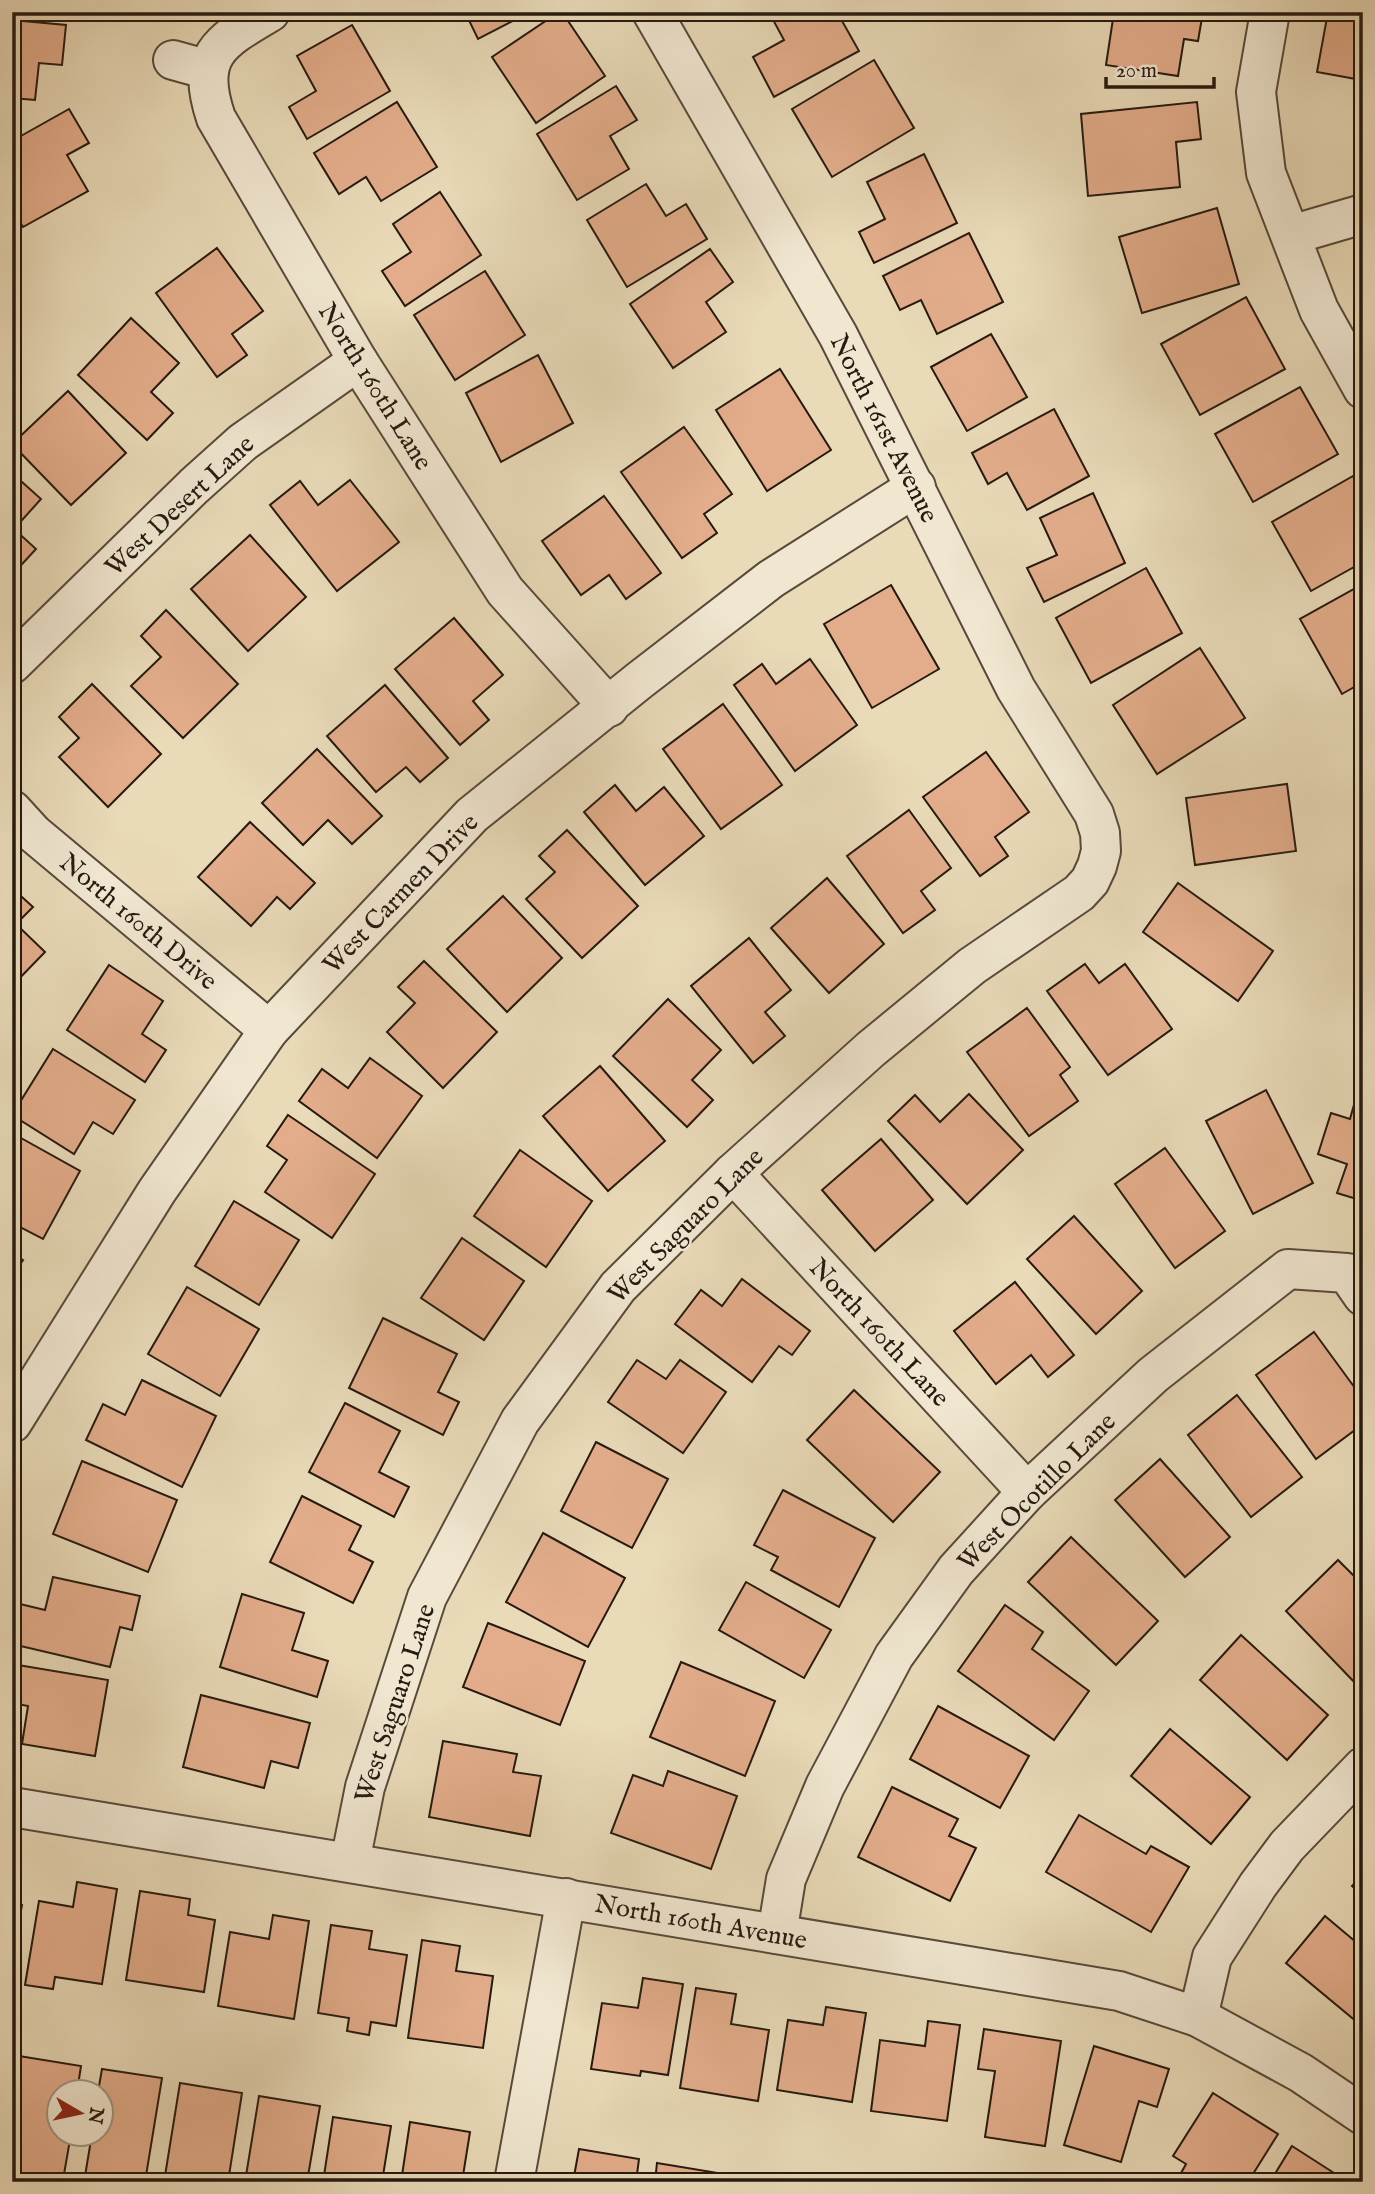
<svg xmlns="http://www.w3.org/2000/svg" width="1375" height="2194" font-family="'IM FELL English',serif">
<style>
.building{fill:#e3ad8b;stroke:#261a10;stroke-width:2}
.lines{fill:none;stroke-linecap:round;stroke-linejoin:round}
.minor-casing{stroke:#574a3a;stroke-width:42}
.minor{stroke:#f1e7d1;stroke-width:38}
.labels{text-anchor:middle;stroke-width:5;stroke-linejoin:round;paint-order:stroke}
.street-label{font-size:26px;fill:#261a10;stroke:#f1e7d1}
</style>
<rect width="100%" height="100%" fill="#e9dab8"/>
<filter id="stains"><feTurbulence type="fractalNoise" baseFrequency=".00286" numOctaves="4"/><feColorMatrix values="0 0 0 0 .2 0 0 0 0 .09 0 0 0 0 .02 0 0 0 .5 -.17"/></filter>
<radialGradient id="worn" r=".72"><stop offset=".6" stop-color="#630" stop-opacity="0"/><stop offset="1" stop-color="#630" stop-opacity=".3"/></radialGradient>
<g class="building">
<polygon points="465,12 530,12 478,39"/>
<polygon points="559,12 562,12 605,76 536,123 492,57"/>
<polygon points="778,12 837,12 859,51 774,97 753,57 784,40 771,16"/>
<polygon points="1114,12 1203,12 1198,41 1184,39 1178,76 1106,65"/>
<polygon points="1328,12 1363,12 1363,56 1361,56 1356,79 1317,72"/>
<polygon points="12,20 66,25 62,65 39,63 35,100 12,98"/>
<polygon points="352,25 390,91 307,139 289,107 316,91 297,56"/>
<polygon points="874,60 914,128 832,177 792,109"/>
<polygon points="616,86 637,120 610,136 629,169 577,200 537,134"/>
<polygon points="397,102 437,167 381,201 366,177 339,194 314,153"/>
<polygon points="1197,102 1201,139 1176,142 1180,187 1088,196 1081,114"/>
<polygon points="69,109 89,143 67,155 88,191 23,227 12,208 12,141"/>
<polygon points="924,154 957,223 874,263 859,232 885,219 867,182"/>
<polygon points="646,184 666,216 686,204 707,239 627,287 587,220"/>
<polygon points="440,192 481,255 405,306 382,271 411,252 393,224"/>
<polygon points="1217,208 1239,284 1142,313 1119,237"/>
<polygon points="969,233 1003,302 937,334 921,300 900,310 883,276"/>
<polygon points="217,248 263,311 232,334 247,355 217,377 156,293"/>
<polygon points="710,249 733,282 706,302 726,332 673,368 630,304"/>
<polygon points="485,271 525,335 455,380 414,315"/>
<polygon points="1246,297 1285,369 1200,415 1161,344"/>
<polygon points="131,318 179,363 151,392 173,413 147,440 78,375"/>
<polygon points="991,334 1027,397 967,431 931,367"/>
<polygon points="538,355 573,423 501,462 466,393"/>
<polygon points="780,369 831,450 767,491 716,410"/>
<polygon points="1300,387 1338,454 1253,502 1215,434"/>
<polygon points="68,391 126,453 71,505 12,444"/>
<polygon points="1054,409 1089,476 1027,510 1007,473 988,484 972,453"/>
<polygon points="684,427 732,494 704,514 717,533 682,558 621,472"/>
<polygon points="12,473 41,499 14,529 36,549 12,575"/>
<polygon points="1353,476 1363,493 1363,562 1311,591 1272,522"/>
<polygon points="350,480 399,542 337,591 270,505 300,481 318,505"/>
<polygon points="1093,493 1125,563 1044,602 1027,568 1057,555 1040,518"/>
<polygon points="604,496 661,573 626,599 609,575 581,595 542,541"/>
<polygon points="250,535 306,597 248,651 191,589"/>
<polygon points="1146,568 1182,633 1091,683 1056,618"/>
<polygon points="1363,584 1363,682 1342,694 1300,619"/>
<polygon points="891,585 939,669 872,708 824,624"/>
<polygon points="166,610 238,684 183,738 131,686 161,657 141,636"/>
<polygon points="454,618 503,675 473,701 489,720 460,745 395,669"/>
<polygon points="1200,648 1245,718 1157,774 1113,705"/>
<polygon points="810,659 857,725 795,771 734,685 762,664 776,684"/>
<polygon points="92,684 161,754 108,807 59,757 79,738 59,717"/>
<polygon points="385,685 448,758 420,782 406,767 376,792 327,736"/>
<polygon points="723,704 782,785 721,829 663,749"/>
<polygon points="317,749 382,816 352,844 328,820 303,845 262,803"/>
<polygon points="986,752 1029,812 995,837 1008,856 980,876 923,797"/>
<polygon points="1287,784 1296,851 1195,865 1186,798"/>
<polygon points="615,785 636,811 664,787 704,836 645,885 584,812"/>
<polygon points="909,810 951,868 921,891 935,910 903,933 847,856"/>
<polygon points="250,822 315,883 290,909 277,897 251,926 198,877"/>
<polygon points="567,830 638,906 582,958 526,899 555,872 539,856"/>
<polygon points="827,878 884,944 829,993 771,928"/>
<polygon points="1178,883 1273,951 1238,1001 1143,932"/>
<polygon points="12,888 33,907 16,924 45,952 12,986"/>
<polygon points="503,896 562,958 507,1012 447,949"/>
<polygon points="749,938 791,990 765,1012 785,1036 753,1063 691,986"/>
<polygon points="424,961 497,1032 443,1088 387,1032 415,1003 398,987"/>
<polygon points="1085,964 1099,983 1125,964 1172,1029 1108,1075 1047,991"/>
<polygon points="109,965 163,1001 142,1034 166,1050 145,1082 67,1030"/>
<polygon points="668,999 721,1050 692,1080 713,1100 687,1127 613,1056"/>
<polygon points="1027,1008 1070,1067 1060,1075 1078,1101 1029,1136 967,1052"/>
<polygon points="53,1049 135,1100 113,1134 93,1122 74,1154 12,1115"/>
<polygon points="370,1058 422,1096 377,1158 299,1101 322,1069 348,1088"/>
<polygon points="600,1066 665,1141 608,1191 543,1116"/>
<polygon points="1266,1090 1313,1183 1253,1214 1206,1121"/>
<polygon points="969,1094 1023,1150 967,1204 888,1121 915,1095 940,1122"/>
<polygon points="1355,1101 1363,1104 1363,1201 1337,1193 1347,1164 1318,1154 1331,1113 1350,1119"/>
<polygon points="288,1115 375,1174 332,1238 265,1192 287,1160 267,1146"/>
<polygon points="12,1133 80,1171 43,1239 12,1223"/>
<polygon points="881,1139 933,1200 875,1251 822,1190"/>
<polygon points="1165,1148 1225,1231 1175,1268 1115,1184"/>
<polygon points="520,1150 592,1201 546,1267 474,1216"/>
<polygon points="234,1201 299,1240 259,1305 195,1266"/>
<polygon points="1074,1216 1142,1291 1096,1334 1027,1259"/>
<polygon points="462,1238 524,1281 484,1340 421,1298"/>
<polygon points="12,1253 23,1260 12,1277"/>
<polygon points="742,1279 810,1331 792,1355 779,1346 752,1382 675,1324 701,1290 722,1306"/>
<polygon points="1015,1282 1074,1355 1048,1377 1031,1355 996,1384 954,1331"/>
<polygon points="187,1287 259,1329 220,1396 148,1354"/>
<polygon points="383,1318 457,1354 438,1392 459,1402 443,1435 349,1388"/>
<polygon points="1314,1332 1363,1399 1363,1424 1316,1459 1256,1375"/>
<polygon points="637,1360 666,1379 680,1360 726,1392 683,1453 608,1402"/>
<polygon points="142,1380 216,1416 182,1487 86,1440 103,1404 125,1415"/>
<polygon points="854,1390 940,1472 893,1522 807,1440"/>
<polygon points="1237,1395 1302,1477 1251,1517 1188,1435"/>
<polygon points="345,1403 400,1431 379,1472 409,1487 394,1517 309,1472"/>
<polygon points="596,1442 668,1479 632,1548 561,1511"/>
<polygon points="1160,1459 1230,1537 1185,1577 1115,1500"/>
<polygon points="82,1461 177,1500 148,1572 53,1534"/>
<polygon points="783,1490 875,1538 839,1607 771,1570 778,1557 754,1545"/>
<polygon points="302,1496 361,1526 349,1550 373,1562 353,1603 270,1562"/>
<polygon points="1363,1518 1363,1533 1356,1523"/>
<polygon points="543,1533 625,1578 588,1647 506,1602"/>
<polygon points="1071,1537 1158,1621 1116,1665 1028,1582"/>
<polygon points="1338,1560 1363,1585 1363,1679 1357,1685 1286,1611"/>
<polygon points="53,1577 140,1596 132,1630 120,1627 110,1667 12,1644 20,1604 45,1610"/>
<polygon points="746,1582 831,1630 804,1678 719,1630"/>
<polygon points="242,1594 304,1613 292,1650 328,1661 317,1697 220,1667"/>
<polygon points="1005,1605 1043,1632 1032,1649 1089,1691 1054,1740 958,1671"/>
<polygon points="488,1623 585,1661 560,1725 463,1687"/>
<polygon points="1241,1635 1328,1715 1287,1760 1200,1680"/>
<polygon points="681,1662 775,1701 745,1776 650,1737"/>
<polygon points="12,1664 108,1680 95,1756 22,1744 28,1706 12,1703"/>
<polygon points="201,1695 310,1723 298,1768 271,1761 264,1788 183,1767"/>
<polygon points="938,1706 1029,1756 1000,1808 910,1759"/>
<polygon points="1170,1729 1250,1797 1211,1844 1131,1776"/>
<polygon points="443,1741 517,1754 513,1772 541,1776 530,1836 429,1817"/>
<polygon points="668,1771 737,1796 711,1869 611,1833 633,1775 663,1786"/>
<polygon points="892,1787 958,1819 949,1836 976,1848 950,1901 858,1857"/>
<polygon points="1079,1815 1146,1854 1151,1846 1189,1867 1151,1932 1046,1872"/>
<polygon points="1363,1875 1363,1896 1352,1886"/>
<polygon points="77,1882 117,1889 102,1984 55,1977 53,1989 25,1985 39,1901 73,1907"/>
<polygon points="140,1891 190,1899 188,1915 215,1920 204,1992 126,1980"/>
<polygon points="12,1903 22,1905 12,1958"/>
<polygon points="273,1915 309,1921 294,2019 218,2006 230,1932 269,1939"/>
<polygon points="1325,1916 1363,1948 1363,2027 1286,1963"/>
<polygon points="331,1925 372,1931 369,1949 407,1955 396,2026 371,2022 369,2035 347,2031 349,2018 318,2013"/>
<polygon points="422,1940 460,1946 456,1971 493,1976 483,2048 408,2038"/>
<polygon points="643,1978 683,1984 668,2075 641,2071 640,2076 591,2069 602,2003 638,2008"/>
<polygon points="696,1988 736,1994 731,2024 769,2030 758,2101 680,2088"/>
<polygon points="826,2007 866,2013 852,2102 777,2090 788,2020 823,2025"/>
<polygon points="928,2021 960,2025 947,2121 871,2111 880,2040 925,2046"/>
<polygon points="984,2029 1061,2041 1045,2146 985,2137 995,2071 978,2069"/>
<polygon points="1094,2046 1169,2069 1157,2107 1139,2101 1121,2162 1064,2145"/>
<polygon points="19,2056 81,2066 77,2092 60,2092 60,2134 71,2134 63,2180 12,2172 12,2102"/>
<polygon points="102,2069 162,2078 145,2182 84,2182 92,2134 102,2134 102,2092 98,2092"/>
<polygon points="180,2083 242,2093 228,2182 164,2182"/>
<polygon points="1213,2093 1278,2134 1248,2182 1176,2182 1186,2164 1173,2156"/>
<polygon points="259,2096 320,2106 307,2182 245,2182"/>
<polygon points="333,2117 391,2126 382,2182 323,2182"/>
<polygon points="410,2122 470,2132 462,2182 401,2182"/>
<polygon points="1292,2146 1348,2182 1270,2182"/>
<polygon points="579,2149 639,2159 636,2182 573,2182"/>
<polygon points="657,2163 718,2173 717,2182 655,2182"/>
<polygon points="739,2177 766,2182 738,2182"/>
</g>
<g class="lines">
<defs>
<g id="minor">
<path d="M270 12C219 42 195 55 216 118L358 361 505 591 609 707"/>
<polyline points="1270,12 1256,92 1266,173 1319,310 1363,389"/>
<polyline points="173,60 209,70"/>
<polyline points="1291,235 1363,214"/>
<polyline points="12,664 194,486 243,442 358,361"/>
<polyline points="12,810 33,833 269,1030"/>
<polyline points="733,1173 1027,1492"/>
<polyline points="12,1423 157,1191 269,1030 472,815 640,680 771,579 916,487"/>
<polyline points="12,1807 1119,1991 1198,2017 1301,2073 1363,2115"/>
<polyline points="350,1862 365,1787 427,1597 520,1421 618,1287 733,1173 871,1049 972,966 1079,893 1090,881 1097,866 1101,851 1100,833 1094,814 1016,689 838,335 652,12"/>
<polyline points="777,1934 786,1879 825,1786 894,1656 956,1570 1027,1492 1153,1375 1288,1269 1347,1273 1363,1296"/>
<polyline points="1198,2017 1212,1957 1258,1885 1287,1846 1363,1767"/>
<polyline points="514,2182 566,1898"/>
</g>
</defs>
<use href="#minor" class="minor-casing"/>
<use href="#minor" class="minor"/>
</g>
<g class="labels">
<g class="street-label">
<text transform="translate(376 386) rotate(58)" y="9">North 160th Lane</text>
<text transform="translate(885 428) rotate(63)" y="9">North 161st Avenue</text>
<text transform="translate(179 505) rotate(-43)" y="9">West Desert Lane</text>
<text transform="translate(400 893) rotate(-46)" y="9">West Carmen Drive</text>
<text transform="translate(139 921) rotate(40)" y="9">North 160th Drive</text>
<text transform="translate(685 1225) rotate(-45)" y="9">West Saguaro Lane</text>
<text transform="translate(880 1332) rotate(47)" y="9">North 160th Lane</text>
<text transform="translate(1036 1491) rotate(-45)" y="9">West Ocotillo Lane</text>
<text transform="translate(394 1703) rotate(-72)" y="9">West Saguaro Lane</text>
<text transform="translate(701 1921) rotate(10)" y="9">North 160th Avenue</text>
</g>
</g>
<rect width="1375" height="2194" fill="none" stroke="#e9dab8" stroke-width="42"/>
<rect x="14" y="14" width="1347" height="2166" fill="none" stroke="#261a10" stroke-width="3.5"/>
<rect x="21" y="21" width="1333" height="2152" fill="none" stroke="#261a10" stroke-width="2"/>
<g transform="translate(80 2113) rotate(99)"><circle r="33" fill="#f1e7d1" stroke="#a09584" stroke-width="2"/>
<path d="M0-5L12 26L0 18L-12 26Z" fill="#8f2418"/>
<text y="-10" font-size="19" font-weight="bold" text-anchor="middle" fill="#261a10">N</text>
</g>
<path d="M1106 77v10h108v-10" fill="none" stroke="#261a10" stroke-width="3.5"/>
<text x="1116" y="77" font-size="21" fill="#261a10" stroke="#f1e7d1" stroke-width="5" paint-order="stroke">20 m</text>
<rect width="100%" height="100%" filter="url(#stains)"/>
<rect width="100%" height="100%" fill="url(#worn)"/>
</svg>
